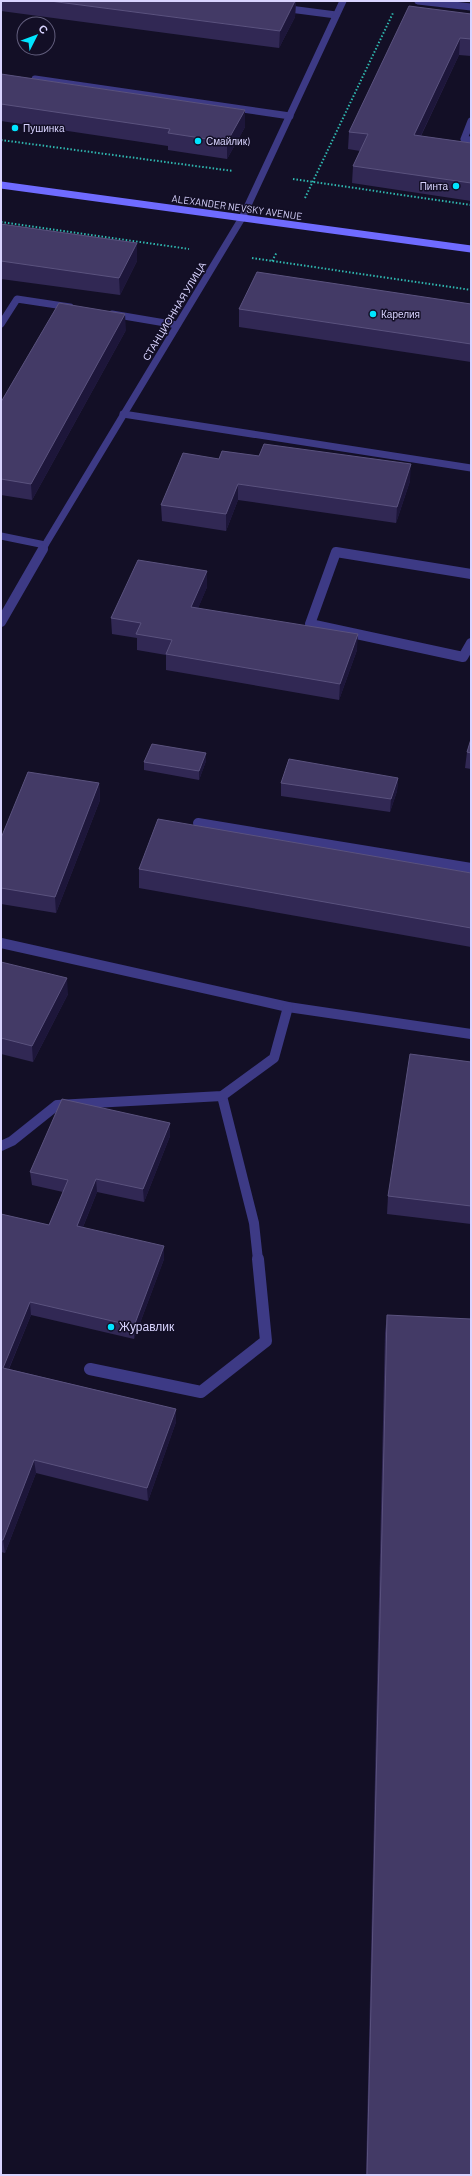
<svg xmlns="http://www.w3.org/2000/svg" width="472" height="2176" font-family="Barlow,sans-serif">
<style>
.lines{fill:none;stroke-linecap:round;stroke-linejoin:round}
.path{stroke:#2fb8b0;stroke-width:2;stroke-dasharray:1.5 2;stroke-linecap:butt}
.lane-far2{stroke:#3d3a85;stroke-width:7}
.lane-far1{stroke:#3d3a85;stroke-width:10}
.lane{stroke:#3d3a85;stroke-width:12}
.street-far1{stroke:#3d3a85;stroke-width:7}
.street{stroke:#3d3a85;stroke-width:10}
.secondary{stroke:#6f6bff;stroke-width:7}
.wall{fill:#312854}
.shaded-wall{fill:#1d163a}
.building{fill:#433a66;stroke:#5a527e}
.poi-dot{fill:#00e5ff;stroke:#130f26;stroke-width:1.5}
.labels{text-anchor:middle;stroke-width:3;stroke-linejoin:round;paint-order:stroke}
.far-poi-label{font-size:10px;fill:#d9d4ff;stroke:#130f26;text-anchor:start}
.far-street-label{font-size:10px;fill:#d9d4ff;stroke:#130f26}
.poi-label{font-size:12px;fill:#d9d4ff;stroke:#130f26;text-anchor:start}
</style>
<rect width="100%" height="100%" fill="#130f26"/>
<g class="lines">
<g class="path">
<polyline points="1,140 233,171"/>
<polyline points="293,179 471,205"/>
<polyline points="305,198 393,13"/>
<polyline points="1,222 189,249"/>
<polyline points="252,258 471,290"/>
<polyline points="272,261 277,252"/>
</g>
<g class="lane-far2">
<polyline points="418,1 471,7"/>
<polyline points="282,8 336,15"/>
<polyline points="35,79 290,116"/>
<polyline points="471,121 464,139 471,140"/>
<polyline points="112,314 177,325"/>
<polyline points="1,324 17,299 70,307"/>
<polyline points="123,414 471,468"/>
<polyline points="1,536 45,545"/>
</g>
<g class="lane-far1">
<polyline points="471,574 336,552 310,624 463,657 471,643"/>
<polyline points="198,823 471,868"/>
<polyline points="1,943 288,1007 471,1034"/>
<polyline points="222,1096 254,1223 258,1260"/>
<polyline points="1,1146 12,1141 57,1105 222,1096 274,1058 288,1007"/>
</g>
<polyline class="lane" points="90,1369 201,1392 266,1341 258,1259"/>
<polyline class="street-far1" points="42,550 242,218 343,1"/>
<polyline class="street" points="1,622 43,549"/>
<polyline class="secondary" points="1,185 471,249"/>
</g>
<g class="wall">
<polygon points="1,1 296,1 295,17 279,48 1,11"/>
<polygon points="471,14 471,56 459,55 421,136 471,143 471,201 352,183 353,166 360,151 348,149 349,132"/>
<polygon points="1,74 245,110 245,127 227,159 168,150 168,146 1,121"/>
<polygon points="1,224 137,243 137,261 120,295 1,279"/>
<polygon points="471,304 471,362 239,327 239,309"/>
<polygon points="126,330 32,500 1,495 1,402"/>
<polygon points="219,459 410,481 396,523 238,500 226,531 162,521 161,505"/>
<polygon points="207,571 207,587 198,608 357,650 339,700 166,670 166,655 137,650 137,638 112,634 111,618"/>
<polygon points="471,739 471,769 465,768 467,752"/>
<polygon points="206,761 199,780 144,770 144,762"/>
<polygon points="398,778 397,791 390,812 281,796 281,783"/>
<polygon points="99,783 100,800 56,913 1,904 1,838"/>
<polygon points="139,869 471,873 471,947 139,888"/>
<polygon points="1,962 68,994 33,1062 1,1054"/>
<polygon points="471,1062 471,1224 387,1214 388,1196"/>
<polygon points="170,1123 170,1136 144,1202 97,1192 83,1227 164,1259 134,1339 31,1315 9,1369 176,1409 176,1422 148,1501 36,1473 5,1553 1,1552 1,1214 49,1225 63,1192 32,1185 30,1172"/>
<polygon points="387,1315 471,2175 366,2175 385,1333"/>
</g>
<g class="shaded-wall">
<polygon points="295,1 296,1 295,17 279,48 280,31"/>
<polygon points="460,38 459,55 413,152 414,135"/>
<polygon points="245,110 245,127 227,159 227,142"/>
<polygon points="137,243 137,261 120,295 119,278"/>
<polygon points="125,314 126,330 32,500 31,484"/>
<polygon points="411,464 410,481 396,523 397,507"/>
<polygon points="238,484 238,500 226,531 226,514"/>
<polygon points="207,571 207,587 192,623 191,607"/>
<polygon points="358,634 357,650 339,700 340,684"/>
<polygon points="206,753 206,761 199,780 199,771"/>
<polygon points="398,778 397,791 390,812 391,799"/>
<polygon points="99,783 100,800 56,913 55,897"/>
<polygon points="67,978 68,994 33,1062 32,1046"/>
<polygon points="170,1123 170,1136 144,1202 143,1189"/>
<polygon points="96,1179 97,1192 78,1239 77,1226"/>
<polygon points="164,1246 164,1259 134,1339 134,1326"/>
<polygon points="30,1302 31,1315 4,1380 3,1368"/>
<polygon points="176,1409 176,1422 148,1501 147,1488"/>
<polygon points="34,1460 36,1473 5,1553 3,1540"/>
</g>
<g class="building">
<polygon points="50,1 295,1 280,31"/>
<polygon points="409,6 471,14 471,39 460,38 414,135 471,143 471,183 353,166 368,134 349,132"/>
<polygon points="1,74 245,110 227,142 168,133 170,129 1,104"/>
<polygon points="1,224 137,243 119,278 1,261"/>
<polygon points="257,272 471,304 471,344 239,309"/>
<polygon points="59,303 125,314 31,484 1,479 1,402"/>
<polygon points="264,444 411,464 397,507 238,484 226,514 161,505 183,453 219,459 222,451 259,456"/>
<polygon points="138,560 207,571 191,607 358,634 340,684 166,654 172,640 136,634 141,623 111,618"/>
<polygon points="471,739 471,753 467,752"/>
<polygon points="152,744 206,753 199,771 144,762"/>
<polygon points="289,759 398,778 391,799 281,783"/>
<polygon points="28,772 99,783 55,897 1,888 1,838"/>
<polygon points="158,819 471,873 471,928 139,869"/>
<polygon points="1,962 67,978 32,1046 1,1038"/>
<polygon points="410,1054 471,1062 471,1206 388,1196"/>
<polygon points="62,1099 170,1123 143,1189 96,1179 77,1226 164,1246 134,1326 30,1302 3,1368 176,1409 147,1488 34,1460 3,1540 1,1540 1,1214 49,1225 68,1180 30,1172"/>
<polygon points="387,1315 471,1319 471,2175 367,2175"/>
</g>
<g class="poi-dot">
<circle cx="15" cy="128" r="4"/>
<circle cx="198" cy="141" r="4"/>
<circle cx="456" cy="186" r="4"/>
<circle cx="373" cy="314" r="4"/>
<circle cx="111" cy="1327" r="4"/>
</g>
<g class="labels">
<g class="far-poi-label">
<text x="23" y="132">Пушинка</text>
<text x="206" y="145">Смайлик)</text>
<text x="448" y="190" text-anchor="end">Пинта</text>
<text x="381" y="318">Карелия</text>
</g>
<g class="far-street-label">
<text transform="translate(237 207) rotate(8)" y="4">ALEXANDER NEVSKY AVENUE</text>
<text transform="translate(174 311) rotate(-59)" y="4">СТАНЦИОННАЯ УЛИЦА</text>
</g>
<g class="poi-label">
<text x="119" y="1331">Журавлик</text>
</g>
</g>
<rect width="472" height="2176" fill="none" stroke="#d9d4ff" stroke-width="4"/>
<g transform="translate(36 36) rotate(48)"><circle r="19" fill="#130f26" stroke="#625e7d"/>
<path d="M0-3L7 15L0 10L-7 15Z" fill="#00e5ff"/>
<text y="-6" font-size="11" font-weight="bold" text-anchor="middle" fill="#d9d4ff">С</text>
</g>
</svg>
